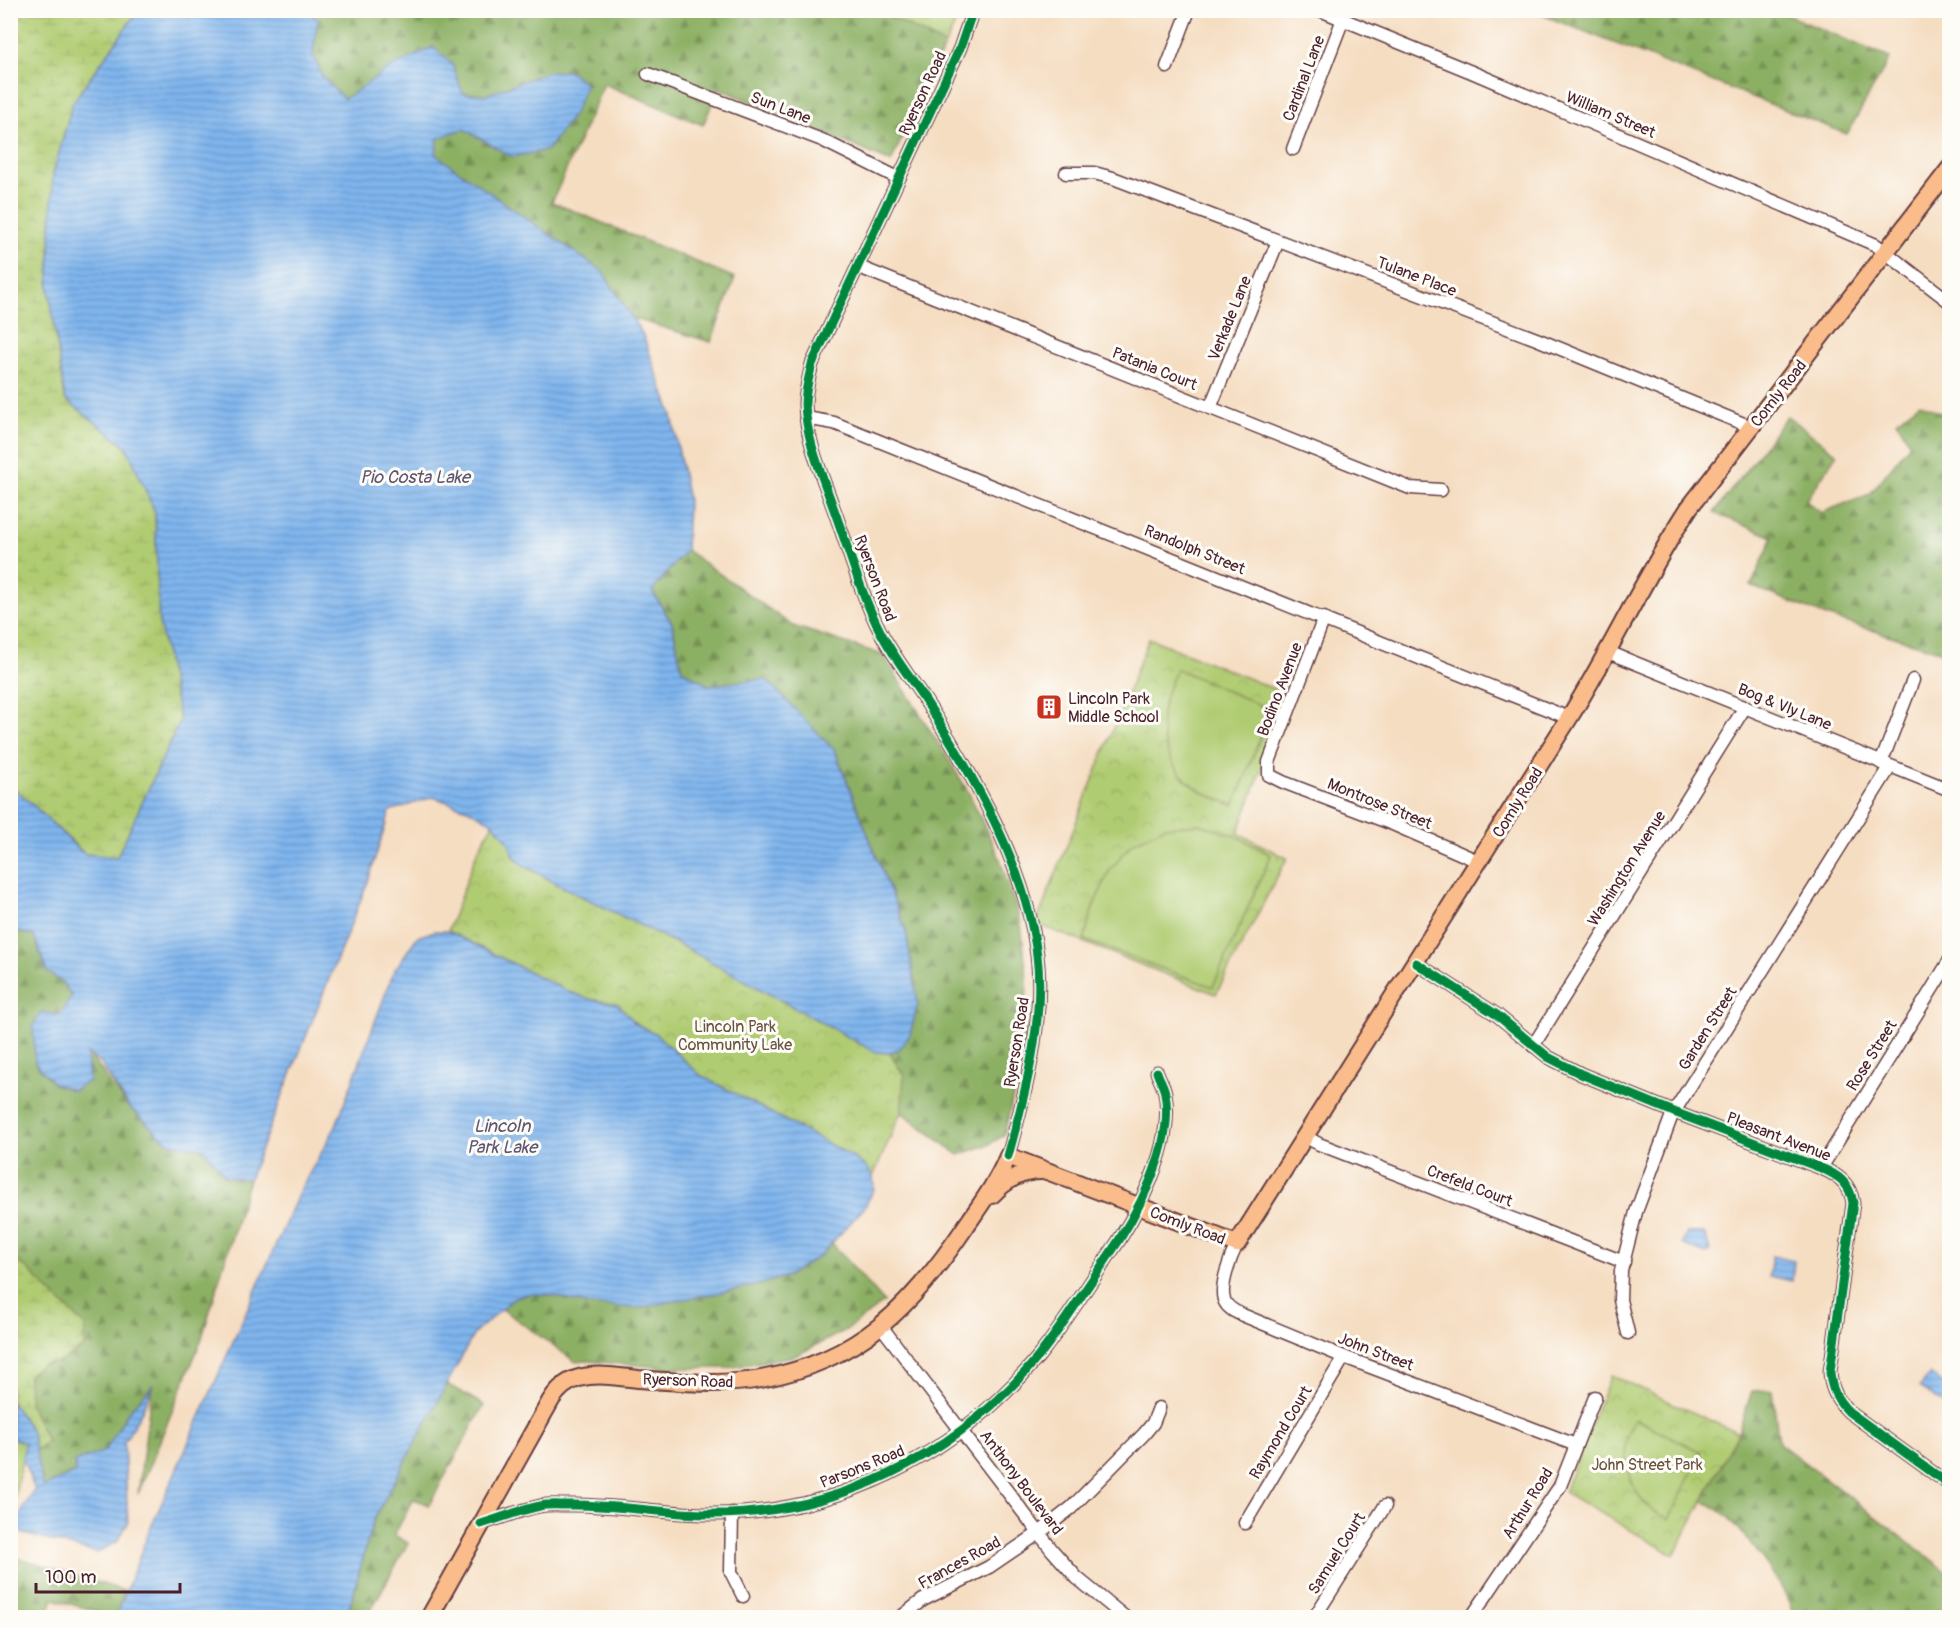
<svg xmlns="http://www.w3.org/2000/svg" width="1960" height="1628" font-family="Pangolin,sans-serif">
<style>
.grass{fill:url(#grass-tufts);stroke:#7d764e;stroke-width:1.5}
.forest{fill:url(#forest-firs);stroke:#6b6848;stroke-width:1.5}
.wetland{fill:url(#wetland-marsh);stroke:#7d764e;stroke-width:1.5}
.park{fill:url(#park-crowns);stroke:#7d764e;stroke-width:1.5}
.pitch{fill:#b0cc72;stroke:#7d764e;stroke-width:1.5}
.water{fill:url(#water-rules);stroke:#646a8c;stroke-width:1.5}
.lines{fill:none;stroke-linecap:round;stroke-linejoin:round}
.minor-casing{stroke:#643c42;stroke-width:15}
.major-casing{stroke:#643c42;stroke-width:20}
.minor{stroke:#fff;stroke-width:12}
.major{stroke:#f9bc8a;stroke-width:16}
.cycleway-casing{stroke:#fdfcf7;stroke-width:13}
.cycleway{stroke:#00873e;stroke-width:9}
.labels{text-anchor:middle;stroke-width:6;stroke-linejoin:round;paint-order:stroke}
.street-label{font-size:16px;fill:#4a1f2b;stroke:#fdfcf7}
.poi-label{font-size:16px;fill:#4a1f2b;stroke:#fdfcf7;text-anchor:start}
.park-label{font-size:16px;fill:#695340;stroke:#fdfcf7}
.water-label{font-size:18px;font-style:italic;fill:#5d546f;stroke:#fdfcf7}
</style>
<defs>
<pattern id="grass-tufts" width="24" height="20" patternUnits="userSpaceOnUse" patternTransform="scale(1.5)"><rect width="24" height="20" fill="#b0cc72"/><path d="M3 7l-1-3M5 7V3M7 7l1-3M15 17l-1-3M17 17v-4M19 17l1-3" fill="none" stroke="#99af63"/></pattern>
<pattern id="forest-firs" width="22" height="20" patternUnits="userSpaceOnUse" patternTransform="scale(1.5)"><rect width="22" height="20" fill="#8cb064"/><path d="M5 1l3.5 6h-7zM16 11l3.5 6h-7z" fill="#748f53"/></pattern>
<pattern id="wetland-marsh" width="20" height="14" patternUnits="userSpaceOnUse" patternTransform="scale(1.5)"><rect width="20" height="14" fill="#b0cc72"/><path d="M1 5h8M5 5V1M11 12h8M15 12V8" fill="none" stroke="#99af63"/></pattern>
<pattern id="park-crowns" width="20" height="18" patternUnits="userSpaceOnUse" patternTransform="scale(1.5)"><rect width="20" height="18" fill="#b0cc72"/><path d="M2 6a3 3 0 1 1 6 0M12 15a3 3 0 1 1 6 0" fill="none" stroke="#99af63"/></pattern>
<pattern id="water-rules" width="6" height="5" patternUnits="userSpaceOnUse" patternTransform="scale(1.5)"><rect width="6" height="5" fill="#7fb5ee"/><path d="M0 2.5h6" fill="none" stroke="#6a93c1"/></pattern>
</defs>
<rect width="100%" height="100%" fill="#fdfcf7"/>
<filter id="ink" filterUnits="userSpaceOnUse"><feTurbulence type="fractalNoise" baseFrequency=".0167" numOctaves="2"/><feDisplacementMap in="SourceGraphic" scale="12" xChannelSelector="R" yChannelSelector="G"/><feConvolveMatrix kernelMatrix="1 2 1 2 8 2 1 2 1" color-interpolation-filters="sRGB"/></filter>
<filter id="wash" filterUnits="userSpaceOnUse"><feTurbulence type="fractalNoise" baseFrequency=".008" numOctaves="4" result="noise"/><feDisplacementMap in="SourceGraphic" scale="24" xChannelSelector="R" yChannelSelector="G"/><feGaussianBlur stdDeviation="1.35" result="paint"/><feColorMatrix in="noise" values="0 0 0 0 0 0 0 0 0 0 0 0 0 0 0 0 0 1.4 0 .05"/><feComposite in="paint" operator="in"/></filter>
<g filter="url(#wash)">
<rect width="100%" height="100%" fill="#f5ddc1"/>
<polygon class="grass" points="878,11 961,11 945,45"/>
<g class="forest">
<polygon points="878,10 945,45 891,162 719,88 703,125 604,84 552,202 735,278 711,342 632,318 338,157 253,11"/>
<polygon points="1532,11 1778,11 1890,58 1847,134"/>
<polygon points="1920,403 1949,417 1949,654 1829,617 1751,586 1773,537 1714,513 1787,416 1837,454 1806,501 1821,513 1870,494 1910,444 1897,421"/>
<polygon points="686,550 793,626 883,655 968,791 1000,859 1021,924 1027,979 1025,1045 1004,1135 990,1144 959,1155 901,1112 904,1076 890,1053 900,1049 918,1004 906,931 835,751 766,680 708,685 682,670 672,623 652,591"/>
<polygon points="10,930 34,936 47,972 62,982 72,997 60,1015 42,1012 35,1063 54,1084 73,1090 87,1052 130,1108 169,1143 204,1149 226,1177 249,1179 201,1341 138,1494 152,1386 128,1412 105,1451 74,1462 76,1472 42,1488 34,1450 47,1441 29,1402 28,1375 43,1364 59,1363 85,1326 24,1266 11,1258"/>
<polygon points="832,1243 884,1302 848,1329 795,1356 727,1368 673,1368 586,1361 576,1362 502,1309 515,1297 530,1294 549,1295 589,1305 820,1256"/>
<polygon points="447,1384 484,1405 429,1505 414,1499 394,1535 408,1543 367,1617 347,1618 373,1521"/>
<path d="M1772 1390 1779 1443 1949 1573V1617H1792C1794 1595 1746 1536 1730 1519 1723 1511 1711 1506 1703 1500L1738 1433 1752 1391Z"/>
<polygon points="10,1555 125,1591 116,1617 99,1617 100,1612 53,1599 46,1617 11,1617"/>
</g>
<g class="wetland">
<polygon points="11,11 138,11 73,102 53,174 49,288 65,399 126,446 155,512 159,622 180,721 117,857 85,854 33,805 11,786 10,450 13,431 10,427 10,73 14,69"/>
<polygon points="10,1258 24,1266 85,1326 84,1347 58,1363 43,1364 28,1375 29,1402 47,1441 30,1455 22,1459 11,1518 13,1526 11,1527"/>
</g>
<g class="park">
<polygon points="1149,638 1289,695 1238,833 1287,858 1216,994 1039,925 1037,921"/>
<polygon points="493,823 508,841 514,856 523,865 563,887 684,947 875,1052 890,1053 904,1076 901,1112 873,1177 868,1169 853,1157 700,1075 656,1034 636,1024 618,1004 589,999 569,992 448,931 477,852"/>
<polygon points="1611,1375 1738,1433 1674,1555 1564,1492"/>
</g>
<g class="pitch">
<path d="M1177 669 1267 708 1269 715 1234 805C1196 793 1168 774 1163 733 1162 727 1161 720 1162 714 1164 698 1170 683 1177 669Z"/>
<polygon points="1200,824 1236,836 1271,855 1213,987 1084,940 1093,907 1110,870 1132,843 1165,827"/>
<path d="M1635 1419 1701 1452 1669 1519C1664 1516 1657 1513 1652 1510 1632 1494 1621 1461 1627 1436 1628 1431 1632 1424 1635 1419Z"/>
</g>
<g class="water">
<polygon points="138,11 306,11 318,19 313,54 322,76 344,99 390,68 433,47 452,64 463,93 485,95 548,72 570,71 586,84 574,114 547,150 512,157 464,129 438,138 436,155 603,272 643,335 672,415 688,501 686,550 652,591 672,623 682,670 708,685 766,679 835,751 906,931 918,1004 910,1035 900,1049 890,1053 875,1052 684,947 563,887 523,865 514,856 508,841 493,823 470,810 433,797 390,811 367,884 249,1179 226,1177 204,1149 169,1143 130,1108 101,1064 87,1053 89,1081 73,1090 54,1084 35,1063 33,1027 41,1012 60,1015 72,996 62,982 47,972 34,936 11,930 11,786 33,805 84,854 117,857 180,721 159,622 155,512 126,446 65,399 49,288 53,174 73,102"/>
<polygon points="435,931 448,931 569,992 589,999 618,1004 636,1024 656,1034 700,1075 853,1157 868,1169 873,1177 874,1189 864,1208 820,1256 788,1276 754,1286 638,1308 589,1305 549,1295 530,1294 515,1297 474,1334 373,1521 347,1617 116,1617 148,1534 300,1190 335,1128 394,971 417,937"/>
<polygon points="1687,1233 1704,1233 1710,1250 1706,1254 1682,1244"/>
<polygon points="1772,1256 1794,1261 1792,1281 1769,1276"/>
<polygon points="1930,1374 1949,1388 1949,1397 1945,1404 1920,1387"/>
<polygon points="153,1385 142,1411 124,1442 128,1523 117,1542 96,1553 21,1533 17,1523 24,1507 35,1490 22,1458 25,1443 11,1438 11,1402 31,1429 43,1487 76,1472 74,1462 105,1451 128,1412"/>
</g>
</g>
<g filter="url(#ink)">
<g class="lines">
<defs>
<g id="minor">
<path d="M973 10 960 48 812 364C809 377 805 391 805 404 806 438 821 473 832 504 848 547 860 592 880 631 893 656 910 677 925 700 973 775 1026 866 1037 955 1045 1018 1025 1095 1008 1156"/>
<polyline points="1320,10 1474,73 1876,245 1950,302"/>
<polyline points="1167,67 1189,10"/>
<polyline points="648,74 822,140 898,178"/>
<polyline points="1293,149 1343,19"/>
<polyline points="1066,173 1094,173 1113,178 1539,340 1751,427"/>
<polyline points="859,267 1410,488 1441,490"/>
<polyline points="1210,408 1278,241"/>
<polyline points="806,418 834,423 1569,718"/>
<polyline points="1324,618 1269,762 1269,775 1283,782 1395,825 1480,862"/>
<polyline points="1608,652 1950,790"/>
<polyline points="1881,763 1913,680"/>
<path d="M1416 963 1497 1015 1548 1057 1581 1074 1674 1112 1821 1168C1838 1175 1850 1183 1853 1203L1830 1372C1831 1389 1837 1400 1849 1412L1950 1485"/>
<polyline points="1533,1046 1745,707"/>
<polyline points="1306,1137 1319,1144 1624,1262"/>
<polyline points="1821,1168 1950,960"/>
<path d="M1237 1244C1231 1256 1218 1289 1225 1302 1228 1308 1234 1311 1240 1314L1344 1357 1576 1445"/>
<polyline points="881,1326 1052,1550 1077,1578 1126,1618"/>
<polyline points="1628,1333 1620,1300 1621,1271 1636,1212 1672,1115 1890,767"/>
<polyline points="732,1513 731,1572 743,1596"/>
<polyline points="1245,1523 1344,1357"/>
<path d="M481 1524C501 1518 520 1510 540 1506 548 1504 559 1505 568 1505 613 1504 658 1513 703 1514 833 1517 956 1457 1038 1357 1062 1327 1083 1293 1105 1261 1135 1219 1175 1147 1165 1093 1164 1086 1159 1079 1157 1072"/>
<polyline points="900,1618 923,1600 989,1567 1039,1533 1071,1508 1144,1434 1153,1423 1159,1408"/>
<polyline points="1314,1618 1385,1506"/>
<polyline points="1471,1618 1560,1486 1595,1397"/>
</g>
<g id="major">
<path d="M992 1195C1006 1180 1021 1171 1042 1171"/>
<path d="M429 1618 551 1400C558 1389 567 1381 579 1378 598 1373 620 1377 638 1379 679 1382 720 1386 761 1379 860 1361 912 1306 966 1226 981 1204 998 1181 1008 1156L1237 1244 1569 718C1611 650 1645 576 1689 508L1950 168"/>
</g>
</defs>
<use href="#minor" class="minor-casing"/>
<use href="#major" class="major-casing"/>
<use href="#minor" class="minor"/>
<use href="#major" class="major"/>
<defs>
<g id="cycleway">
<path d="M973 10 960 48 812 364C809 377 805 391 805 404 806 438 821 473 832 504 848 547 860 592 880 631 893 656 910 677 925 700 973 775 1026 866 1037 955 1045 1018 1025 1095 1008 1156"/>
<path d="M1416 963 1497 1015 1548 1057 1581 1074 1674 1112 1821 1168C1838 1175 1850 1183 1853 1203L1830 1372C1831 1389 1837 1400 1849 1412L1950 1485"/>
<path d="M481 1524C501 1518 520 1510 540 1506 548 1504 559 1505 568 1505 613 1504 658 1513 703 1514 833 1517 956 1457 1038 1357 1062 1327 1083 1293 1105 1261 1135 1219 1175 1147 1165 1093 1164 1086 1159 1079 1157 1072"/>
</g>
</defs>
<use href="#cycleway" class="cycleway-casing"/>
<use href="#cycleway" class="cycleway"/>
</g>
</g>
<defs>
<symbol id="building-square" viewBox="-11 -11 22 22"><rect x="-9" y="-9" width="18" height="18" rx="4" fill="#c8321e" stroke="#fdfcf7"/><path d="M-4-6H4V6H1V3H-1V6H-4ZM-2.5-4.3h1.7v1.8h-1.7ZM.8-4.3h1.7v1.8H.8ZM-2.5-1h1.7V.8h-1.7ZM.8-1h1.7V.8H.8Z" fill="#fff"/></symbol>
</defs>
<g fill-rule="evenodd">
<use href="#building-square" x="1034" y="692" width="30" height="30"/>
</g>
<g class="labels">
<g class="street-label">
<text transform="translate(1303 78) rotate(-69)" y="6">Cardinal Lane</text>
<text transform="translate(922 93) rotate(-65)" y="6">Ryerson Road</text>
<text transform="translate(781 107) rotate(21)" y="6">Sun Lane</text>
<text transform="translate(1611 114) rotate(23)" y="6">William Street</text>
<text transform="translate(1417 276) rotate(21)" y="6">Tulane Place</text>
<text transform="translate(1229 318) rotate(-68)" y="6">Verkade Lane</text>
<text transform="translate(1155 368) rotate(22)" y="6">Patania Court</text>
<text transform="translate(1778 393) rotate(-52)" y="6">Comly Road</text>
<text transform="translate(1195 549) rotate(22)" y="6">Randolph Street</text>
<text transform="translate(876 578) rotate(69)" y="6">Ryerson Road</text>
<text transform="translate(1279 689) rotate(-69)" y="6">Bodino Avenue</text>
<text transform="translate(1785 706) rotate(22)" y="6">Bog &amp; Vly Lane</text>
<text transform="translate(1517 802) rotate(-58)" y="6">Comly Road</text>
<text transform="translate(1380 803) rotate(22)" y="6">Montrose Street</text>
<text transform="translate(1626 868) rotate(-58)" y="6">Washington Avenue</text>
<text transform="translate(1707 1028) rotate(-58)" y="6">Garden Street</text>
<text transform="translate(1016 1042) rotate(-81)" y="6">Ryerson Road</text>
<text transform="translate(1871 1055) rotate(-58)" y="6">Rose Street</text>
<text transform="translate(1779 1136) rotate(21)" y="6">Pleasant Avenue</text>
<text transform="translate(1470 1185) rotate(21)" y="6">Crefeld Court</text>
<text transform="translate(1188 1225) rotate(21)" y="6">Comly Road</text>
<text transform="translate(1376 1351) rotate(21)" y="6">John Street</text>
<text transform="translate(688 1380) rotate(2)" y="6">Ryerson Road</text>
<text transform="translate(1280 1432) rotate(-59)" y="6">Raymond Court</text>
<text transform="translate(862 1466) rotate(-22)" y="6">Parsons Road</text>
<text transform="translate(1022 1482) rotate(53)" y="6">Anthony Boulevard</text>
<text transform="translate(1527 1503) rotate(-58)" y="6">Arthur Road</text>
<text transform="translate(1336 1553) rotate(-58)" y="6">Samuel Court</text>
<text transform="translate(959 1562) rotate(-29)" y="6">Frances Road</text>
</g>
<g class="poi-label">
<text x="1068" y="704">Lincoln Park<tspan x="1068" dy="18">Middle School</tspan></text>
</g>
<g class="park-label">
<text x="735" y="1032">Lincoln Park<tspan x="735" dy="18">Community Lake</tspan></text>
<text x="1647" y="1470">John Street Park</text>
</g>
<g class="water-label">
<text x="415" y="483">Pio Costa Lake</text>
<text x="502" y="1132">Lincoln<tspan x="502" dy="21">Park Lake</tspan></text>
</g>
</g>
<rect width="1960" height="1628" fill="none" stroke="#fdfcf7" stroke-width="36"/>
<path d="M36 1583v9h144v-9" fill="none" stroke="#4a1f2b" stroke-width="3"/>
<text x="45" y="1583" font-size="18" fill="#4a1f2b" stroke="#fdfcf7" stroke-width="4.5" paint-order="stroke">100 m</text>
</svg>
